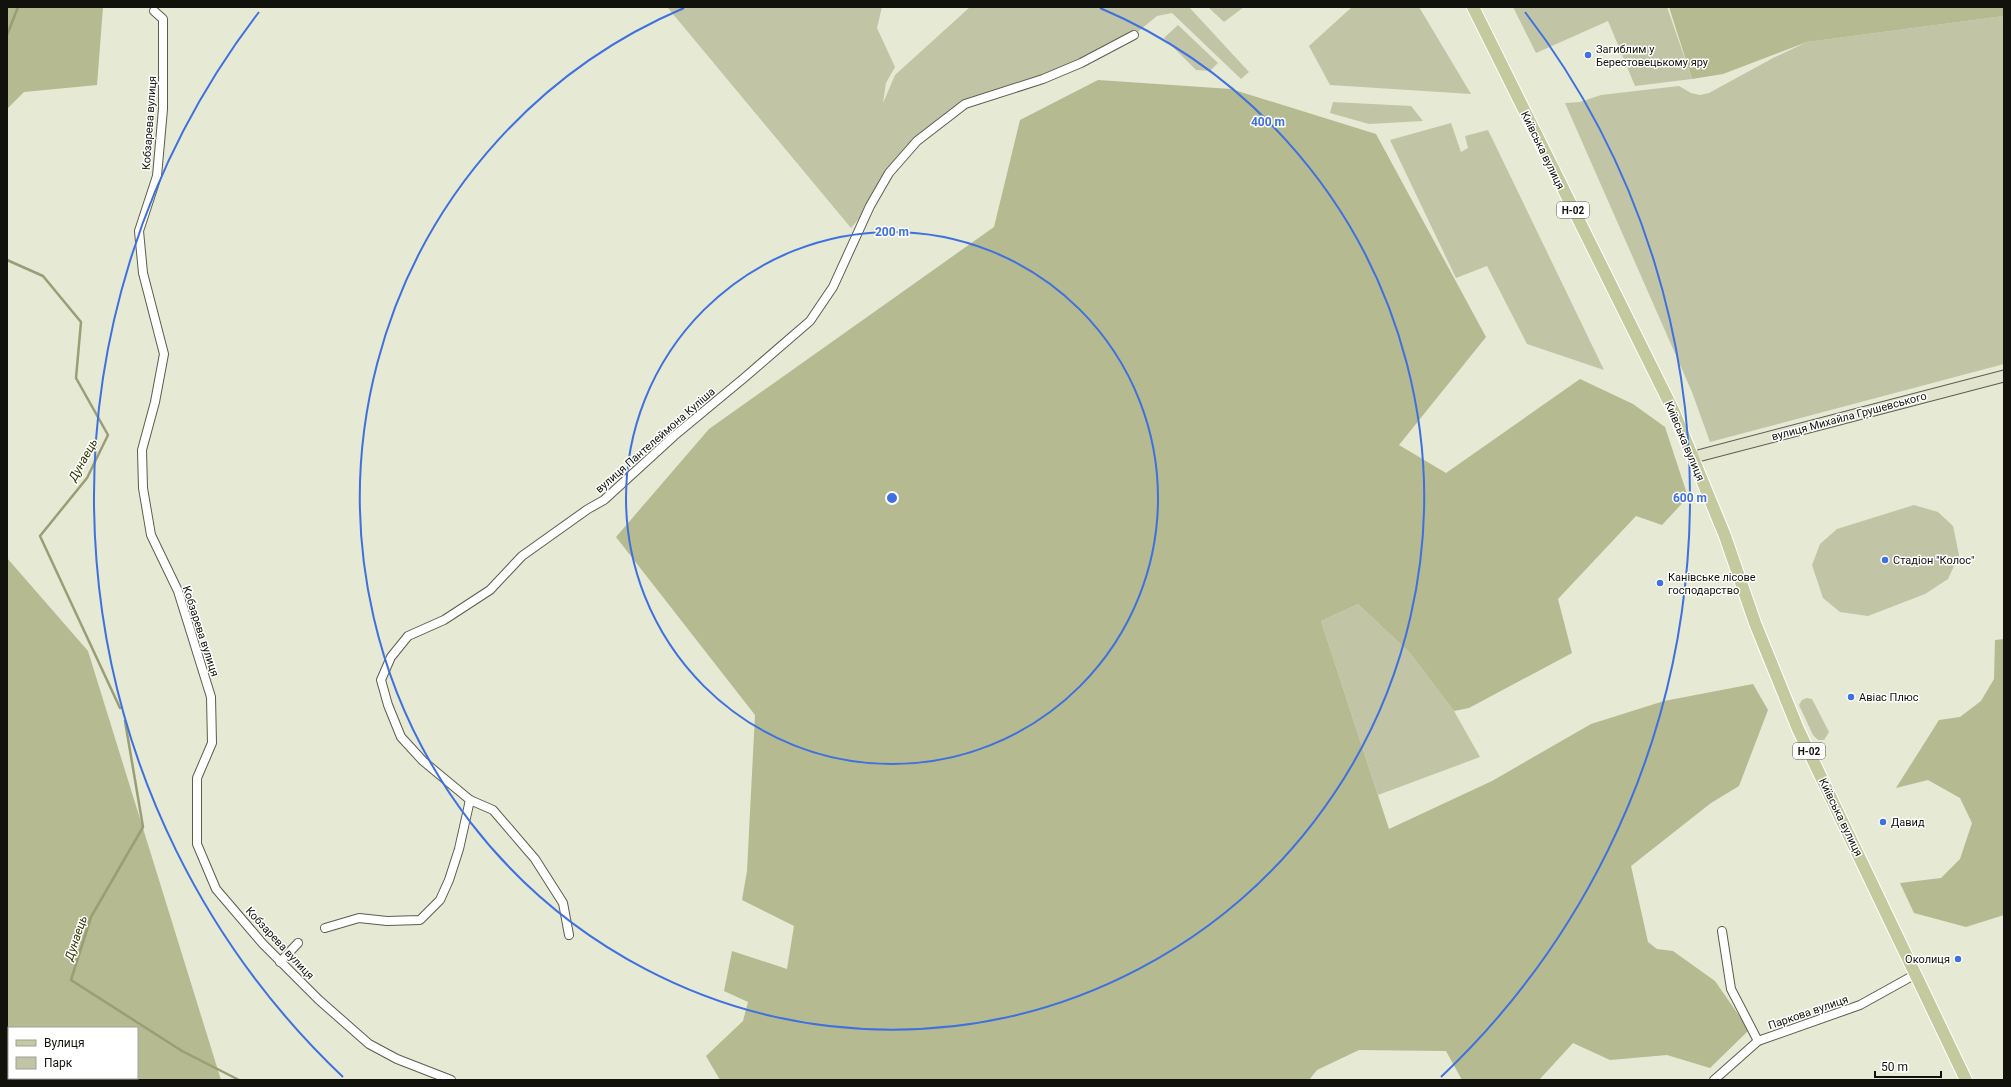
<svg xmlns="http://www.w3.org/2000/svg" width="2011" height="1087" font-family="Roboto,sans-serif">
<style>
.green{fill:#c1c5a6}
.forest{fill:#b5ba90;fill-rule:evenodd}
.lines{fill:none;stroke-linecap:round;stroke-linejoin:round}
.stream{stroke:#999e75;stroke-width:2.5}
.street-casing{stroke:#5c5e4d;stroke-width:10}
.secondary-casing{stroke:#5c5e4d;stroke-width:13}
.primary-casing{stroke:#fff;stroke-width:14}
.street{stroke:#fff;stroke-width:8}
.secondary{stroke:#e2e4ce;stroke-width:11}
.primary{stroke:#c5c99e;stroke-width:12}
.ring{fill:none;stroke:#3e70e0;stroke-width:2}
.poi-dot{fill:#3e70e0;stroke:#fff;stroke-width:1.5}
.labels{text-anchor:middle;stroke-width:3;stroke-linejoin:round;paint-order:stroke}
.shield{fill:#fff;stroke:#595955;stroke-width:1}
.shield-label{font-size:10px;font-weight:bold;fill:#12120c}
.poi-label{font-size:11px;fill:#12120c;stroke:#fff;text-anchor:start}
.street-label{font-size:11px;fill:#12120c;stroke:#fff}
.water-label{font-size:12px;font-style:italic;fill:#323601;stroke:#fff}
.centre{fill:#3e70e0;stroke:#fff;stroke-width:2}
.ring-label{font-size:12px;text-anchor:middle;font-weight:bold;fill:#3e70e0;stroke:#fff;stroke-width:3;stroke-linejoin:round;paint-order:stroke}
</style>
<rect width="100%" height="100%" fill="#e6e9d4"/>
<g class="green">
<polygon points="669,7 882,7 877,28 895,67 886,83 883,103 895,75 970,7 1189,7 1249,72 1241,79 1172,13 1157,16 1134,35 1081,63 965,104 917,141 889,173 870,206 851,228 668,8"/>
<polygon points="1208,7 1244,7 1224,22"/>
<polygon points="1352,7 1419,7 1471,94 1330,85 1309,46"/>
<polygon points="1513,7 1667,7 1692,79 1635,86 1608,21 1536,53"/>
<polygon points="2004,16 2004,364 1710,442 1692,392 1565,103 1580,102 1601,95 1679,86 1691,93 1700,95 1709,93 1773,58 1807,42"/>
<polygon points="1178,25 1218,63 1210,71 1196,70 1164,38"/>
<polygon points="1333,102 1411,106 1423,121 1369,124 1330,113"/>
<polygon points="1451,123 1461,152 1468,148 1465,136 1488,130 1604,370 1527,344 1487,266 1456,278 1390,140"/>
<polygon points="1914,505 1938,512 1953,526 1959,555 1948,579 1925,594 1868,616 1840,612 1823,598 1812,565 1820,544 1837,529"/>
<polygon points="1358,604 1410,653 1454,711 1480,757 1378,795 1321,621"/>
<polygon points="1807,698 1812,699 1829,732 1824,740 1818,740 1813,735 1799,705 1802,700"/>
</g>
<g class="forest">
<polygon points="7,7 103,7 97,85 24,92 7,109"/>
<polygon points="1669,7 2004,7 2004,16 1807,42 1723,74 1692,79"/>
<polygon points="1098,80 1231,89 1376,134 1486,337 1399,445 1446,473 1580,379 1633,404 1665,427 1688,497 1662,525 1636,516 1558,599 1572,653 1469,708 1454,711 1410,653 1358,604 1321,621 1389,829 1492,781 1591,724 1664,701 1753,684 1768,710 1739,786 1711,803 1631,866 1648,942 1657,949 1673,951 1715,981 1749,1030 1710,1068 1667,1055 1610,1060 1573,1043 1539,1080 1462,1080 1446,1051 1359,1050 1317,1070 1309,1080 720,1080 706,1056 743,1021 748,1002 724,991 732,951 787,969 794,926 742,900 747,871 755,715 616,537 709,429 994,227 1020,120"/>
<path d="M7 558 88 651 221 1080H7ZM9 1028H137V1078H9Z"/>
<polygon points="2004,639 2004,915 1966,927 1914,913 1900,883 1941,878 1960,859 1972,823 1960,798 1928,780 1896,788 1939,720 1960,717 1981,701 1994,679 1995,640"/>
</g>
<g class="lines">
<g class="stream">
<polyline points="7,35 18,7"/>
<polyline points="7,260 43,276 81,322 76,378 108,435 87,478 40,536 120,708"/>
<polyline points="125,721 143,827 91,917 71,980 182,1051 239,1080"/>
</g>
<defs>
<g id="street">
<polyline points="154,11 163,19 163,109 157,176 139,231 143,273 164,354 155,402 142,450 143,488 151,535 178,591 211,697 212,743 197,778 197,844 216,889 263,944 319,1000 369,1044 397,1059 451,1080"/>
<polyline points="325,928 359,918 387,921 420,920 440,900 449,880 459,849 470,800"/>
<polyline points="1722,931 1731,989 1758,1041"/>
<polyline points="569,935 563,903 535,859 493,810 470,800 423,761 401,737 388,705 381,680 391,657 408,636 444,620 490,590 522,556 588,509 604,500 674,436 744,378 810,321 833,287 870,206 889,173 917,141 965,104 1043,79 1081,63 1134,35"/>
<polyline points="280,962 298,943"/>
<polyline points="1714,1080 1758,1041 1860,1005 1916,974"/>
</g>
<polyline id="secondary" points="1694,457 2004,376"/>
<polyline id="primary" points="1473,7 1674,412 1725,536 1755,623 1798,729 1966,1080"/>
</defs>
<use href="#street" class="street-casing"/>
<use href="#secondary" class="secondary-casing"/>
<use href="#primary" class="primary-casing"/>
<use href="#street" class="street"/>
<use href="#secondary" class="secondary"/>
<use href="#primary" class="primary"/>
</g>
<g class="ring">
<circle cx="892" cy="498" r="266"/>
<path d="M1100 8A532 532 0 1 1 684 8"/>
<path d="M343 1077A798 798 0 0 1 259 12M1525 12A798 798 0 0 1 1441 1077"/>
</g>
<g class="poi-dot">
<circle cx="1588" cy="55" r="4"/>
<circle cx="1885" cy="560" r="4"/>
<circle cx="1660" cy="583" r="4"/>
<circle cx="1851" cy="697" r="4"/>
<circle cx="1883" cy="822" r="4"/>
<circle cx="1958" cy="959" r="4"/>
</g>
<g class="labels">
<g class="shield">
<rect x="1557" y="202" width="32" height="16" rx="3"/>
<rect x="1793" y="743" width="32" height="16" rx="3"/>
</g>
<g class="shield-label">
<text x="1573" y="214">Н-02</text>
<text x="1809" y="755">Н-02</text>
</g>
<g class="poi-label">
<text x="1596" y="53">Загиблим у<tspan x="1596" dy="13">Берестовецькому яру</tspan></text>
<text x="1893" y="564">Стадіон "Колос"</text>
<text x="1668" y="581">Канівське лісове<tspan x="1668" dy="13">господарство</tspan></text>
<text x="1859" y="701">Авіас Плюс</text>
<text x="1891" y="826">Давид</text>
<text x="1950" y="963" text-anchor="end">Околиця</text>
</g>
<g class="street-label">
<text transform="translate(149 123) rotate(-86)" y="4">Кобзарева вулиця</text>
<text transform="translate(1543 150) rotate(64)" y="4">Київська вулиця</text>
<text transform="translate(1849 416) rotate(-15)" y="4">вулиця Михайла Грушевського</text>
<text transform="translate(655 440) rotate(-41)" y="4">вулиця Пантелеймона Куліша</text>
<text transform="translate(1685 441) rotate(67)" y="4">Київська вулиця</text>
<text transform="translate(201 631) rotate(72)" y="4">Кобзарева вулиця</text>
<text transform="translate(1841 817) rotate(64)" y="4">Київська вулиця</text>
<text transform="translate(280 943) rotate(47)" y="4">Кобзарева вулиця</text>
<text transform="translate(1808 1012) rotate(-19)" y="4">Паркова вулиця</text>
</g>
<g class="water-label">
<text transform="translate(83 460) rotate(-61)" y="4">Дунаець</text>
<text transform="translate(76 938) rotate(-71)" y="4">Дунаець</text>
</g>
</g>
<circle cx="892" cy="498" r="6" class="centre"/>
<g class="ring-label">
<text x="1268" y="126">400 m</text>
<text x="892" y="236">200 m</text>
<text x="1690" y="502">600 m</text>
</g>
<rect width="2011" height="1087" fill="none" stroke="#12120c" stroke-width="16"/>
<rect x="8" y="1027" width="130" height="52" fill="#ffffff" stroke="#a0a09e"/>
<rect x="16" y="1040" width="20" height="6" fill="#c5c99e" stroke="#a0a09e"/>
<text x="44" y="1047" font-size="12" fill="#12120c">Вулиця</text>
<rect x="16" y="1057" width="20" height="12" fill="#c1c5a6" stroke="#a0a09e"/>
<text x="44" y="1067" font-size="12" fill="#12120c">Парк</text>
<path d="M1875 1071v6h66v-6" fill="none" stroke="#12120c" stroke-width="2"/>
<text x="1881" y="1071" font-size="12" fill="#12120c" stroke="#ffffff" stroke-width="3" paint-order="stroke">50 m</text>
</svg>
